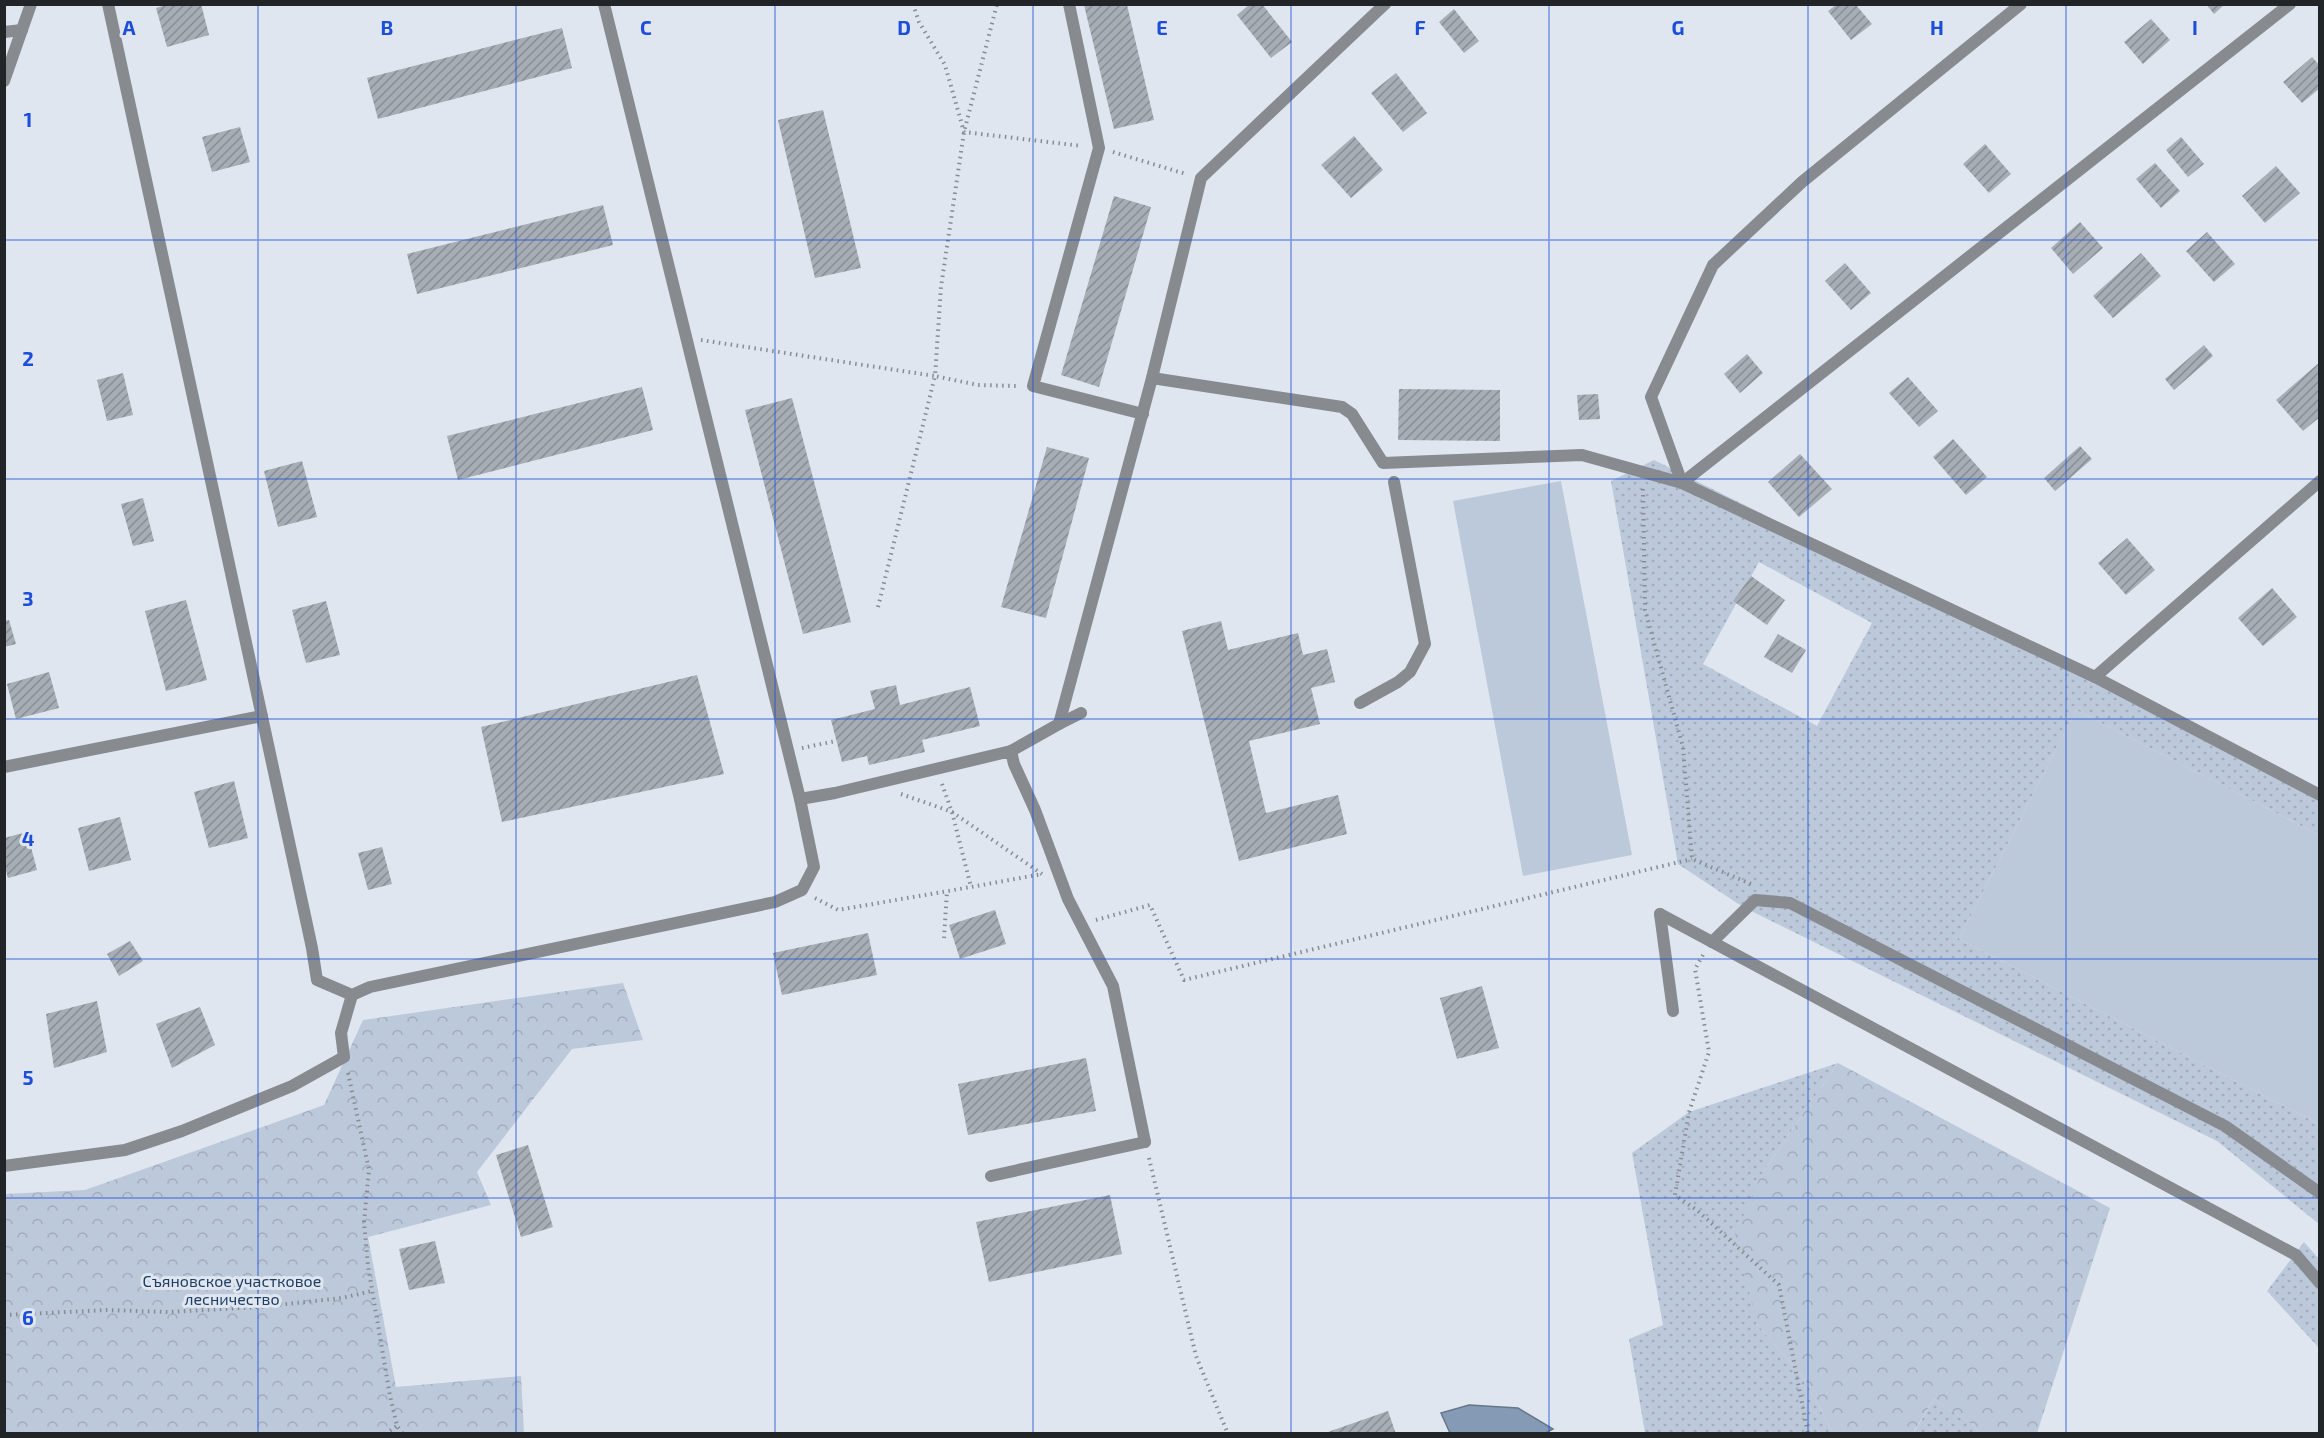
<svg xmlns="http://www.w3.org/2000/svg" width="2324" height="1438" font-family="'Exo 2',sans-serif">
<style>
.grass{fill:url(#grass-dots);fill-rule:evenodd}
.forest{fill:url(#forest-crowns)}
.pitch{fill:#bcc9db}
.water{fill:#859ab5;stroke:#67778b;stroke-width:1.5}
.building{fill:url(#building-hatch)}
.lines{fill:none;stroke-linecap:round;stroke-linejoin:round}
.path{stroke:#878c92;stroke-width:4;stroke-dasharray:1.5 4.5;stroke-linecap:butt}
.service{stroke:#878a8e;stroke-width:12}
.minor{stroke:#878a8e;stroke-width:12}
.grid{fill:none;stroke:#1d4ed8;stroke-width:1.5;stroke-opacity:0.55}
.labels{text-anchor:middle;stroke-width:6;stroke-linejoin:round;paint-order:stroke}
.park-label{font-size:16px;fill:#203f65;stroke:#dfe6ef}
.grid-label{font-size:20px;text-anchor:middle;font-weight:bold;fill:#1d4ed8;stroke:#dfe6ef;stroke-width:6;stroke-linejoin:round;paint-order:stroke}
</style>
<defs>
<pattern id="grass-dots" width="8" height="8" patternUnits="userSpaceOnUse" patternTransform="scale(1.5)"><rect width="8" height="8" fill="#bcc9db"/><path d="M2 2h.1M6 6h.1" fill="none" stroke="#a1acbc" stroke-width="1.8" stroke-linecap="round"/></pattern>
<pattern id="forest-crowns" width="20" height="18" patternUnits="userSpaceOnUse" patternTransform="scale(1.5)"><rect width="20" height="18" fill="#bcc9db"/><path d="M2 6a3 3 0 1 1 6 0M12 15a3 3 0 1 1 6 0" fill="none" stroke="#a1acbc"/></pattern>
<pattern id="building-hatch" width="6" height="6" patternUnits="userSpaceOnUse" patternTransform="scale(1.5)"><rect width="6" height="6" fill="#a6adb5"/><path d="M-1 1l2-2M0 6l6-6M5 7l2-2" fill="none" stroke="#878d93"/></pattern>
</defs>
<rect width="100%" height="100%" fill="#dfe6ef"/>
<g class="grass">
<path d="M1654 460 2319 790V835L2076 710 1959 939 2319 1124V1224L2217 1141 1743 907 1678 864 1611 481ZM1759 562 1872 623 1817 726 1703 664Z"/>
<polygon points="1838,1063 1761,1175 1757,1324 1804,1378 1833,1433 1645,1433 1629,1339 1663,1325 1632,1153 1689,1112"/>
<polygon points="2304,1242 2319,1259 2319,1348 2267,1291"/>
<polygon points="1934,1399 1974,1426 1979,1433 1913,1434"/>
</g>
<g class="forest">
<polygon points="623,983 643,1040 572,1049 477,1172 491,1205 368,1237 396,1387 521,1376 524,1433 5,1434 5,1194 85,1190 324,1105 363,1020"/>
<polygon points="1838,1063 2110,1208 2037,1433 1979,1433 1974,1426 1934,1399 1913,1433 1833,1433 1804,1378 1757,1324 1735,1235 1761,1175"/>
</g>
<g class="pitch">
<polygon points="1561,481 1632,855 1523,876 1453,501"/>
<polygon points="2076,710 2319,835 2319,1124 1959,939"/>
</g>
<polygon class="water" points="1469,1405 1518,1408 1553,1429 1544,1434 1450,1433 1441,1413"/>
<g class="building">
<polygon points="169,4 201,4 209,35 167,47 156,8"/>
<polygon points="1250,4 1262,4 1292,42 1271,58 1237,15"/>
<polygon points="2206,4 2225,4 2214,14"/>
<polygon points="1084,5 1127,5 1154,120 1114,129"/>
<polygon points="1836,5 1856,5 1872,24 1851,40 1828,11"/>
<polygon points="1454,9 1479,41 1464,53 1439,22"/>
<polygon points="2151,19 2170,40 2143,64 2124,42"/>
<polygon points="562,28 572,68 378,119 367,78"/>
<polygon points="2312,57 2320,66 2320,88 2302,103 2283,82"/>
<polygon points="1396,73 1427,113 1403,132 1371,93"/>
<polygon points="823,110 861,268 815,278 778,120"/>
<polygon points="240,127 250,162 212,172 202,137"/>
<polygon points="1354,136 1383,170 1351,198 1321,165"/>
<polygon points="2181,137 2204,164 2188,177 2166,150"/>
<polygon points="1985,144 2011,174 1989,193 1963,164"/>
<polygon points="2155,163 2180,191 2161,208 2136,179"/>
<polygon points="2276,166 2300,193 2265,223 2242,196"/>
<polygon points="1114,196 1151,207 1099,387 1061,375"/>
<polygon points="603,205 613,245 417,294 407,254"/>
<polygon points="2080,222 2103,248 2073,274 2051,248"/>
<polygon points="2207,232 2235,264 2214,282 2186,251"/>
<polygon points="2141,253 2161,276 2113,318 2093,296"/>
<polygon points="1845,263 1871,293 1851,310 1825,281"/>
<polygon points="2204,345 2213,356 2174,390 2165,379"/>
<polygon points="1747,354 1763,373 1740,393 1724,374"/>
<polygon points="2320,362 2320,417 2303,431 2276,400"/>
<polygon points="123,373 133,415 107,421 97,380"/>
<polygon points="1908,377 1938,411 1919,427 1889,393"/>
<polygon points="642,387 653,430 458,480 447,436"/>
<polygon points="1399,389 1500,390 1500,441 1398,440"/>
<polygon points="1598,394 1600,419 1579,420 1577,395"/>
<polygon points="792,398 851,622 803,634 745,410"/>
<polygon points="1953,439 1987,477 1966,495 1933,457"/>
<polygon points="2080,446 2092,459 2055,491 2044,478"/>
<polygon points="1047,447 1089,458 1046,618 1001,607"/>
<polygon points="1800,454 1832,489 1799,517 1768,482"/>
<polygon points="302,461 317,517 278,527 264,471"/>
<polygon points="143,498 154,541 133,546 121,504"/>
<polygon points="2127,538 2155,570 2126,595 2098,563"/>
<polygon points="1751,576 1785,600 1767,625 1733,601"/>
<polygon points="2272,588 2297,617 2263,646 2238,618"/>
<polygon points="186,600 207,680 166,691 145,611"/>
<polygon points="326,601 340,655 306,663 292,610"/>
<polygon points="9,620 16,644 4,647 4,621"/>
<polygon points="1221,621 1228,650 1298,633 1303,655 1327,649 1335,682 1311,688 1320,724 1249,741 1266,813 1338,795 1347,834 1239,861 1182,631"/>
<polygon points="1778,634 1806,650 1792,673 1764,657"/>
<polygon points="49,672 59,708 16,719 7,684"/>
<polygon points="697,675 724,774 502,822 481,727"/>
<polygon points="896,685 900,705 970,687 980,726 922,740 925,752 869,765 867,756 842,762 831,720 875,709 870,691"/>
<polygon points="234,781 248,838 209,848 194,792"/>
<polygon points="120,817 131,860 89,871 78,828"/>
<polygon points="27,832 37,870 8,878 4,864 4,838"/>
<polygon points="382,847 392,884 368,890 358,853"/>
<polygon points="995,910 1006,944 960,959 949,925"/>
<polygon points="868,933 877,975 782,995 773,953"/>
<polygon points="130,941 143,961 119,976 107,954"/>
<polygon points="1482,986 1499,1048 1457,1059 1440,998"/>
<polygon points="97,1001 107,1052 54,1068 46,1014"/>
<polygon points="200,1007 215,1045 172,1068 156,1024"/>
<polygon points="1086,1058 1096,1111 968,1135 958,1084"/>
<polygon points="528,1145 553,1227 521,1237 496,1155"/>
<polygon points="1110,1195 1122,1254 989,1282 976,1222"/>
<polygon points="435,1241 445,1283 409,1290 399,1249"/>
<polygon points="1388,1411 1396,1434 1325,1434 1325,1433"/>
</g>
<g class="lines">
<g class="path">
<polyline points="913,4 919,22 945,65 964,132 1082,146"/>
<polyline points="1113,152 1186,174"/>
<polyline points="701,340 935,376 941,287 964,132 997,4"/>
<polyline points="1643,489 1645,610 1683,747 1692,859 1751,884"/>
<polyline points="878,607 935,376 978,385 1018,386"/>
<polyline points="802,748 836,741"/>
<polyline points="942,784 952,812 971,887 1042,874"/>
<polyline points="901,794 952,812 1042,874"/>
<polyline points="815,898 838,910 971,887"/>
<polyline points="1096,920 1150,905 1184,980 1692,859"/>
<polyline points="944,938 947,891"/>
<polyline points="1703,955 1695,969 1709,1052 1689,1112 1675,1195 1698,1211 1779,1285 1808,1434"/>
<polyline points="348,1073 369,1170 364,1222 368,1266 390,1396 397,1426 403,1434"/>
<polyline points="1149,1158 1196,1356 1228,1434"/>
<polyline points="4,1315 107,1310 168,1312 259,1307 342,1298 372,1291"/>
<polyline points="385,1434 397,1426"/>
</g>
<g class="service">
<polyline points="1069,4 1099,148 1033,386 1143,414"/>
<polyline points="1682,483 1651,397 1713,265 1802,182 2021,4"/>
<polyline points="1360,703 1398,682 1410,672 1425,644 1394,482"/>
<polyline points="1059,724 1081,713"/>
<polyline points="1011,751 1059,724 1152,378"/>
<polyline points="1660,914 2296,1255 2320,1283"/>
<polyline points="1660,914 1673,1011"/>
<polyline points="1712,942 1755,900 1790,903 2225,1126 2320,1193"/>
<polyline points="4,1166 125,1150 182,1131 292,1086 344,1057 341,1033 352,995"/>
<polyline points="991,1176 1145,1142"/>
</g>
<g class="minor">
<polyline points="108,4 312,948 317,980 352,995 370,987 775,902 802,890 814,867 800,799 604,4"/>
<polyline points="1385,4 1201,178 1152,378 1342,407 1352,414 1383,463 1582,455 1682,483 2095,677 2320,795"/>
<polyline points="4,32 22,30"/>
<polyline points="4,81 31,4"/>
<polyline points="1682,483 2290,4"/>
<polyline points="2095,677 2320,481"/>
<polyline points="4,767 262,716"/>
<polyline points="800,799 835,793 1011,751 1014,764 1035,810 1068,899 1113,986 1145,1142"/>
</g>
</g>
<path class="grid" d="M258 4V1434M516 4V1434M775 4V1434M1033 4V1434M1291 4V1434M1549 4V1434M1808 4V1434M2066 4V1434M4 240H2320M4 479H2320M4 719H2320M4 959H2320M4 1198H2320"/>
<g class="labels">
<g class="park-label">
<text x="232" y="1287">Съяновское участковое<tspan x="232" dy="18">лесничество</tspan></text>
</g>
</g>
<g class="grid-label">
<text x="129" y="35">A</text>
<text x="387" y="35">B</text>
<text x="646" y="35">C</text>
<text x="904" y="35">D</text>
<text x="1162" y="35">E</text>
<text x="1420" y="35">F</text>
<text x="1678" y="35">G</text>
<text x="1937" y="35">H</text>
<text x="2195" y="35">I</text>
<text x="28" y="127">1</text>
<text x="28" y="366">2</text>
<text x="28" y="606">3</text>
<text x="28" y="846">4</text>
<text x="28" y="1085">5</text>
<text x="28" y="1325">6</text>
</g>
<rect width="2324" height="1438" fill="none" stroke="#222528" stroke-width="12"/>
</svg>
